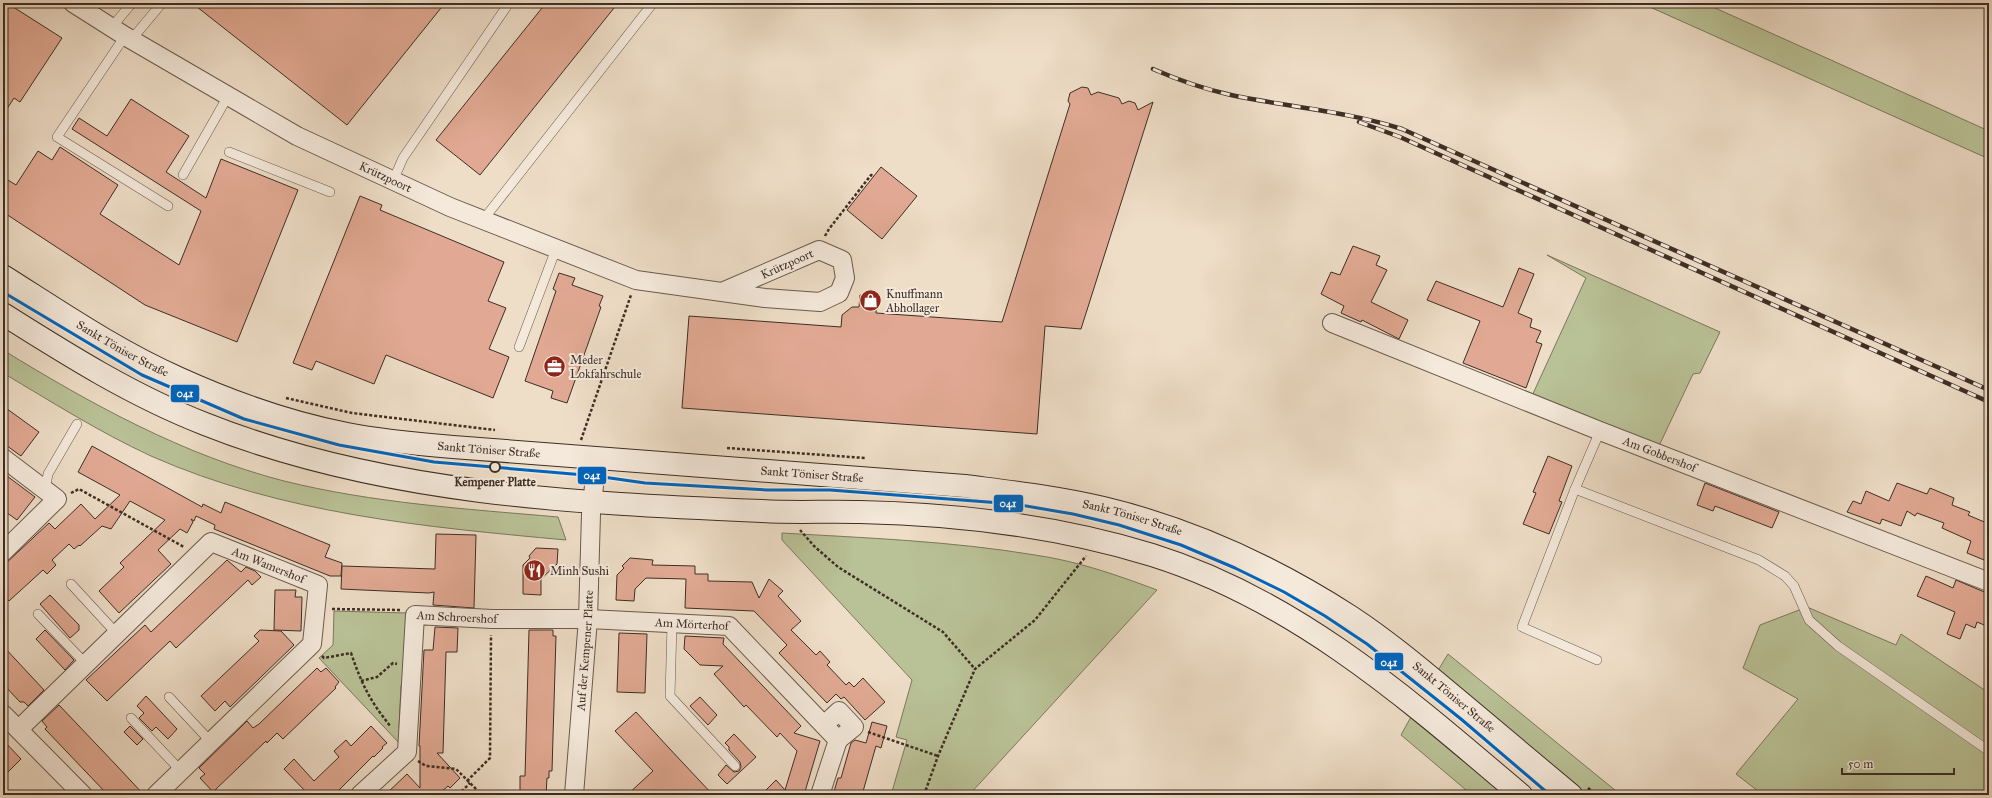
<svg xmlns="http://www.w3.org/2000/svg" width="1992" height="798" font-family="'IM FELL Great Primer',serif">
<style>
.green{fill:#b9c196;stroke:#7c785d}
.building{fill:#e1a993;stroke:#3e2e24}
.lines{fill:none;stroke-linecap:round;stroke-linejoin:round}
.lane-casing{stroke:#6a5a4d;stroke-width:10}
.street-casing{stroke:#6a5a4d;stroke-width:20}
.secondary-casing{stroke:#3e2e24;stroke-width:24}
.path{stroke:#3e2e24;stroke-width:2.5;stroke-dasharray:3 2;stroke-linecap:butt}
.lane{stroke:#f4e9db;stroke-width:9}
.street{stroke:#f4e9db;stroke-width:18}
.secondary{stroke:#f4e9db;stroke-width:22}
.rail-casing{stroke:#3e2e24;stroke-width:4.5}
.rail{stroke:#f4e9db;stroke-width:3;stroke-dasharray:9;stroke-linecap:butt}
.tram-1-casing{stroke:#f4e9db;stroke-width:6}
.tram-1{stroke:#0065bd;stroke-width:3}
.stop-dot{fill:#f4e9db;stroke:#3e2e24;stroke-width:2}
.labels{text-anchor:middle;stroke-width:4;stroke-linejoin:round;paint-order:stroke}
.street-label{font-size:12px;fill:#3e2e24;stroke:#f4e9db}
.poi-label{font-size:12px;fill:#3e2e24;stroke:#f4e9db;text-anchor:start}
.stop-label{font-size:12px;font-weight:bold;fill:#3e2e24;stroke:#f4e9db}
.line-badge{stroke:#f4e9db;stroke-width:1.5}
.badge-label{font-size:11px;text-anchor:middle;font-weight:bold;fill:#fff}
</style>
<rect width="100%" height="100%" fill="#eeddc7"/>
<filter id="stains"><feTurbulence type="fractalNoise" baseFrequency=".005" numOctaves="4"/><feColorMatrix values="0 0 0 0 .2 0 0 0 0 .09 0 0 0 0 .02 0 0 0 .5 -.17"/></filter>
<radialGradient id="worn" r=".72"><stop offset=".6" stop-color="#630" stop-opacity="0"/><stop offset="1" stop-color="#630" stop-opacity=".3"/></radialGradient>
<g class="green">
<polygon points="1641,3 1704,3 1989,131 1989,159"/>
<polygon points="1547,255 1720,332 1700,373 1693,374 1658,448 1531,398 1586,278"/>
<path d="M3 350C91 404 183 455 284 481 373 503 466 509 558 517L566 540C425 527 282 514 151 456 99 432 52 402 3 373Z"/>
<path d="M782 533C866 538 951 541 1035 555 1077 561 1117 575 1157 590L969 795H891L907 740 896 737 912 680 782 540Z"/>
<polygon points="1807,607 1896,645 1901,634 1989,693 1989,795 1763,795 1736,774 1798,699 1743,668 1760,625"/>
<polygon points="334,611 407,613 405,685 401,685 399,728 404,729 401,745 319,658 333,645"/>
<polygon points="1448,654 1621,795 1586,795 1437,672"/>
<polygon points="1412,715 1508,795 1472,795 1401,735"/>
</g>
<g class="building">
<polygon points="3,3 7,3 62,38 20,102 14,98 3,115"/>
<polygon points="192,3 445,3 347,125"/>
<polygon points="546,3 618,3 480,175 436,140"/>
<polygon points="1082,87 1088,88 1091,95 1098,92 1119,98 1122,104 1129,101 1135,103 1138,110 1153,102 1081,329 1045,326 1037,434 682,408 689,316 841,327 842,315 852,307 859,307 860,295 877,296 876,313 1002,322 1070,104 1068,101 1070,93"/>
<polygon points="131,99 189,136 166,172 206,198 221,159 298,190 237,342 145,305 3,212 3,177 16,185 38,151 52,160 60,147 118,185 100,214 179,265 201,211 72,129 79,118 107,136"/>
<polygon points="881,167 917,196 882,239 847,210"/>
<polygon points="360,196 382,205 380,210 504,262 488,301 506,308 489,349 509,357 493,398 386,355 374,384 316,361 312,370 293,363"/>
<polygon points="1353,246 1380,256 1376,265 1387,270 1371,302 1408,320 1399,339 1362,320 1361,322 1341,313 1344,306 1321,294 1331,272 1340,275"/>
<polygon points="1519,268 1534,274 1518,313 1532,319 1530,327 1541,331 1536,342 1542,344 1526,388 1463,363 1480,321 1427,300 1436,281 1503,307"/>
<polygon points="559,273 575,278 572,285 603,296 599,306 601,307 567,403 551,398 553,391 525,381 556,291 553,289"/>
<polygon points="3,406 39,432 21,456 3,443"/>
<polygon points="92,446 202,507 203,504 221,513 225,502 330,545 325,557 342,563 341,576 330,576 256,546 214,529 215,525 196,516 194,521 191,519 193,522 187,533 180,529 158,550 171,564 119,613 99,591 124,567 120,563 165,520 130,501 111,529 102,526 80,546 79,545 74,549 69,544 52,560 56,565 47,574 43,570 9,601 3,594 3,566 49,523 55,529 81,504 95,519 120,495 78,472"/>
<polygon points="1548,456 1572,466 1559,501 1562,502 1549,534 1523,524 1536,493 1533,492"/>
<polygon points="3,473 35,497 17,520 3,510"/>
<polygon points="1705,483 1779,512 1772,528 1715,506 1713,511 1697,505"/>
<polygon points="1897,483 1927,494 1930,488 1954,498 1952,505 1970,512 1968,515 1989,524 1989,562 1967,553 1971,541 1942,528 1944,523 1917,513 1915,516 1907,511 1901,526 1882,519 1880,524 1847,512 1853,501 1861,504 1866,491 1889,501"/>
<polygon points="436,534 476,535 474,608 433,605 434,592 429,593 341,589 342,566 435,569"/>
<polygon points="536,548 558,549 557,564 541,579 541,595 523,594 523,565 530,558 529,556"/>
<polygon points="630,558 653,560 652,565 695,566 695,574 708,574 708,581 752,582 759,598 769,579 783,591 778,596 801,621 791,630 816,655 820,651 830,662 827,665 846,685 849,682 854,687 863,678 885,702 865,720 844,697 841,699 836,694 827,703 779,653 787,645 754,611 685,608 686,579 646,578 635,589 634,601 616,600 617,575 624,568 622,566"/>
<polygon points="227,560 241,572 246,567 255,571 261,577 252,585 248,580 176,648 170,641 107,701 86,680 145,625 151,632"/>
<polygon points="1926,576 1953,588 1956,580 1989,594 1989,627 1977,622 1975,628 1966,624 1960,639 1947,634 1955,612 1917,596"/>
<polygon points="275,590 296,590 295,597 302,597 301,631 274,630"/>
<polygon points="50,595 79,625 79,630 70,638 40,604"/>
<polygon points="435,627 458,628 457,652 446,652 443,753 437,753 460,778 450,788 448,786 438,795 385,795 407,774 420,788 420,746 419,746 424,650 433,650"/>
<polygon points="45,630 74,660 65,670 36,639"/>
<polygon points="260,630 281,631 294,645 230,707 225,701 215,711 201,696 259,641 254,636"/>
<polygon points="529,630 553,630 553,636 556,636 552,771 549,771 549,778 547,778 546,795 520,795 520,776 525,776"/>
<polygon points="619,633 647,634 645,693 617,692"/>
<polygon points="685,636 724,638 723,644 801,726 794,733 820,741 804,795 761,795 776,780 785,790 797,751 780,733 777,737 746,705 744,707 714,674 723,666 700,665 684,649"/>
<polygon points="3,646 44,690 28,706 24,702 20,702 3,684"/>
<polygon points="317,668 321,672 326,668 339,682 335,687 336,688 283,739 277,733 267,743 266,741 213,792 200,778 205,774 199,768 247,721 253,728 259,724"/>
<polygon points="146,696 177,729 168,739 156,727 152,731 139,718 144,713 137,706"/>
<polygon points="700,697 717,715 708,725 690,706"/>
<polygon points="59,705 117,766 144,795 108,795 45,729 47,727 42,721"/>
<polygon points="636,712 668,747 713,795 627,795 653,771 615,731"/>
<polygon points="872,722 887,726 881,748 876,746 862,795 833,795 838,778 841,778 851,743 855,740 866,743"/>
<polygon points="130,726 143,739 137,745 124,732"/>
<polygon points="371,726 387,743 382,747 383,748 374,757 373,756 334,795 309,795 284,769 294,759 314,781 339,757 334,751 346,740 351,746"/>
<polygon points="734,734 756,757 727,784 718,775 726,765 734,772 739,771 741,767 740,762 729,750 729,747 725,743"/>
<polygon points="3,740 21,759 3,777"/>
</g>
<g class="lines">
<defs>
<g id="lane">
<polyline points="111,28 132,3"/>
<polyline points="125,36 57,137 168,206"/>
<polyline points="131,40 162,3"/>
<polyline points="229,152 330,192"/>
<polyline points="183,175 228,96"/>
<polyline points="393,181 403,158 509,3"/>
<polyline points="483,220 653,3"/>
<polyline points="519,347 556,249"/>
<polyline points="1575,489 1759,560 1785,576 1794,586 1809,620 1838,646 1989,751"/>
<polyline points="45,490 48,474 77,424"/>
<polyline points="71,584 117,634"/>
<polyline points="38,614 86,664"/>
<polyline points="672,624 670,696 735,766"/>
<polyline points="1597,660 1522,627 1575,489 1600,431"/>
<polyline points="169,697 211,742"/>
<polyline points="131,718 181,771"/>
</g>
<g id="street">
<path id="s1" d="M73 3 125 36 297 136 450 207 636 280 765 298 820 302 839 293 845 278 842 260 819 250 722 292"/>
<path id="s2" d="M1332 323 1600 431 1989 582"/>
<polyline points="3,458 57,499 3,552"/>
<polyline points="3,714 83,795"/>
<polyline points="824,725 839,711 854,727 838,740"/>
<path id="s3" d="M19 729 211 542 318 585 312 644 156 795"/>
<path id="s4" d="M360 795 407 752 415 615 492 619H588L729 626 838 740 820 795"/>
<path id="s5" d="M574 795 588 619 591 514 597 458"/>
</g>
<g id="secondary">
<path id="s6" d="M3 276C60 312 117 351 178 378 231 402 290 423 347 434 382 441 417 444 453 447L965 486C1011 492 1057 497 1103 508 1191 529 1275 568 1351 617 1389 642 1424 672 1459 701 1496 732 1534 764 1571 795"/>
<path d="M3 314C68 355 133 396 205 424 381 494 574 503 762 511 795 513 827 511 860 512 959 514 1057 526 1152 555 1296 600 1408 699 1521 795"/>
</g>
</defs>
<use href="#lane" class="lane-casing"/>
<use href="#street" class="street-casing"/>
<use href="#secondary" class="secondary-casing"/>
<g class="path">
<polyline points="825,236 829,229 871,175 874,176"/>
<polyline points="286,398 352,413 495,430"/>
<polyline points="581,440 631,295"/>
<polyline points="727,448 865,458"/>
<polyline points="71,493 79,489 184,547"/>
<polyline points="800,530 814,546 838,567 943,632 975,669"/>
<polyline points="332,609 401,610"/>
<path d="M322 656 324 658 351 653C362 685 370 701 391 727"/>
<polyline points="361,681 377,677 393,663 397,664"/>
<polyline points="868,732 938,756"/>
<polyline points="418,761 426,766 456,769 482,795"/>
<polyline points="467,781 490,758 491,635"/>
<polyline points="1588,788 1597,795"/>
<polyline points="458,795 470,783"/>
<polyline points="924,795 938,756 975,669 1035,620 1086,556"/>
</g>
<use href="#lane" class="lane"/>
<use href="#street" class="street"/>
<use href="#secondary" class="secondary"/>
<defs>
<g id="rail">
<path d="M1153 69C1178 80 1204 89 1231 95 1288 107 1346 111 1402 129L1989 390"/>
<polyline points="1359,122 1400,137 1989,402"/>
</g>
</defs>
<use href="#rail" class="rail-casing"/>
<use href="#rail" class="rail"/>
<defs>
<polyline id="tram-1" points="3,292 142,375 244,419 339,445 434,462 596,476 645,483 768,490 830,490 1014,504 1073,514 1119,525 1181,545 1235,568 1284,592 1325,616 1367,644 1461,719 1550,795"/>
</defs>
<use href="#tram-1" class="tram-1-casing"/>
<use href="#tram-1" class="tram-1"/>
</g>
<defs>
<symbol id="shop-disc" viewBox="-11 -11 22 22"><circle r="9.5" fill="#8f2418" stroke="#f4e9db"/><path d="M-5-2.5h2.3a2.7 3.5 0 0 1 5.4 0H5L5.5 6h-11ZM-1.5-2.5h3a1.5 2.3 0 0 0-3 0Z" fill="#fff"/></symbol>
<symbol id="office-disc" viewBox="-11 -11 22 22"><circle r="9.5" fill="#8f2418" stroke="#f4e9db"/><path d="M-6-3h4V-5.5h4V-3h4V5H-6ZM-1-4.5V-3h2v-1.5ZM-6 0V1H6V0Z" fill="#fff"/></symbol>
<symbol id="restaurant-disc" viewBox="-11 -11 22 22"><circle r="9.5" fill="#8f2418" stroke="#f4e9db"/><path d="M-5-6h1v4h1v-4h1v4h1v-4h1v5L-1.5 .5V6h-2V.5L-5-1ZM5-6V6H3V1.5H1.5Q1.5-4 5-6Z" fill="#fff"/></symbol>
</defs>
<g fill-rule="evenodd">
<use href="#shop-disc" x="858" y="288" width="25" height="25"/>
<use href="#office-disc" x="542" y="354" width="25" height="25"/>
<use href="#restaurant-disc" x="522" y="558" width="25" height="25"/>
</g>
<circle class="stop-dot" cx="495" cy="467" r="5"/>
<g class="labels">
<g class="street-label">
<text dy="4" stroke="none"><textPath href="#s1" startOffset="358">Krützpoort</textPath></text>
<text transform="translate(787 264) rotate(-24)" y="4">Krützpoort</text>
<text dy="4" stroke="none"><textPath href="#s6" startOffset="140">Sankt Töniser Straße</textPath></text>
<text dy="4" stroke="none"><textPath href="#s6" startOffset="524">Sankt Töniser Straße</textPath></text>
<text dy="4" stroke="none"><textPath href="#s2" startOffset="353">Am Gobbershof</textPath></text>
<text dy="4" stroke="none"><textPath href="#s6" startOffset="848">Sankt Töniser Straße</textPath></text>
<text dy="4" stroke="none"><textPath href="#s6" startOffset="1172">Sankt Töniser Straße</textPath></text>
<text dy="4" stroke="none"><textPath href="#s3" startOffset="330">Am Wamershof</textPath></text>
<text dy="4" stroke="none"><textPath href="#s4" startOffset="243">Am Schroershof</textPath></text>
<text dy="4" stroke="none"><textPath href="#s4" startOffset="478">Am Mörterhof</textPath></text>
<text dy="4" stroke="none"><textPath href="#s5" startOffset="145">Auf der Kempener Platte</textPath></text>
<text dy="4" stroke="none"><textPath href="#s6" startOffset="1544">Sankt Töniser Straße</textPath></text>
</g>
<g class="poi-label">
<text x="886" y="298">Knuffmann<tspan x="886" dy="14">Abhollager</tspan></text>
<text x="570" y="364">Meder<tspan x="570" dy="14">Lokfahrschule</tspan></text>
<text x="550" y="575">Minh Sushi</text>
</g>
<g class="stop-label">
<text x="495" y="486">Kempener Platte</text>
</g>
</g>
<g class="line-badge">
<rect x="170" y="384" width="30" height="19" rx="4" fill="#0065bd"/>
<rect x="577" y="466" width="30" height="19" rx="4" fill="#0065bd"/>
<rect x="993" y="494" width="31" height="19" rx="4" fill="#0065bd"/>
<rect x="1374" y="652" width="30" height="19" rx="4" fill="#0065bd"/>
</g>
<g class="badge-label">
<text x="185" y="397">041</text>
<text x="592" y="479">041</text>
<text x="1008" y="507">041</text>
<text x="1389" y="666">041</text>
</g>
<rect width="1992" height="798" fill="none" stroke="#eeddc7" stroke-width="16"/>
<rect x="4" y="4" width="1984" height="790" fill="none" stroke="#3e2e24" stroke-width="2"/>
<rect x="8" y="8" width="1976" height="782" fill="none" stroke="#3e2e24"/>
<path d="M1842 768v6h112v-6" fill="none" stroke="#3e2e24" stroke-width="2"/>
<text x="1848" y="768" font-size="12" fill="#3e2e24" stroke="#f4e9db" stroke-width="3" paint-order="stroke">50 m</text>
<rect width="100%" height="100%" filter="url(#stains)"/>
<rect width="100%" height="100%" fill="url(#worn)"/>
</svg>
